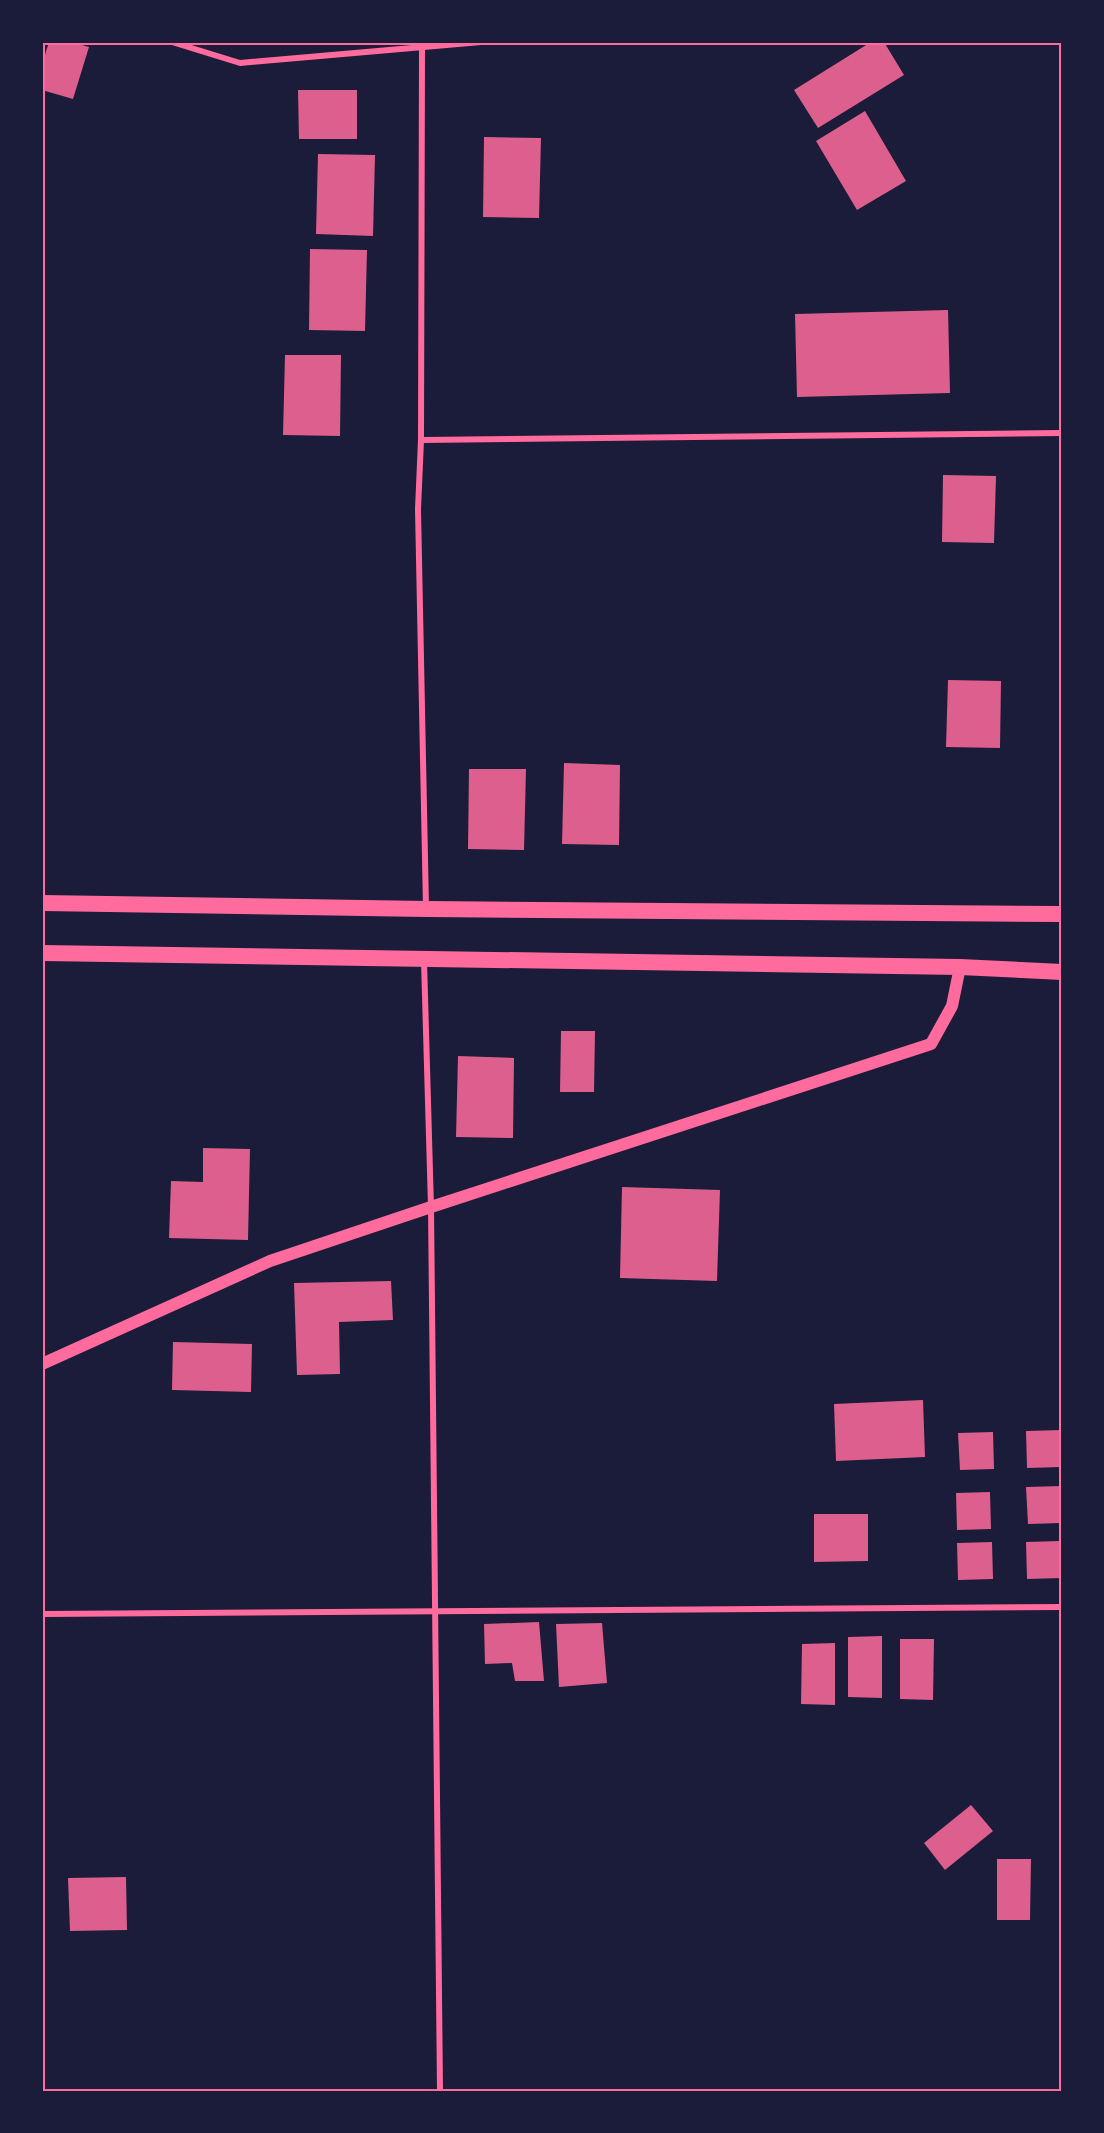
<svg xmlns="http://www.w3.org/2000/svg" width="1104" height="2133" font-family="'IBM Plex Sans',sans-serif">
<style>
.building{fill:#dd5f8e}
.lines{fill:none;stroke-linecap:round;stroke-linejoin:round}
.minor{stroke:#ff6b9d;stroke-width:6}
.secondary{stroke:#ff6b9d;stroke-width:12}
.trunk{stroke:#ff6b9d;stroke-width:16}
.neatline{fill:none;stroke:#ff6b9d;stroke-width:2}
</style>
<rect width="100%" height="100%" fill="#1b1b3a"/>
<g class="building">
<polygon points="49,42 72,42 89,47 73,99 42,90 42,64"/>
<polygon points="871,42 884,42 904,75 818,128 794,90"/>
<polygon points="298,90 357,90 357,139 299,139"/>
<polygon points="865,111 906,181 857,210 816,141"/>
<polygon points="484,137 541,138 539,218 483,217"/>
<polygon points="318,154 375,155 373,236 316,234"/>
<polygon points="310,249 367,250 365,331 309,330"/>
<polygon points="948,310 950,393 797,397 795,314"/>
<polygon points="285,355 341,355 340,436 283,435"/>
<polygon points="943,475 996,476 994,543 942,542"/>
<polygon points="948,680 1001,681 1000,748 946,747"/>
<polygon points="564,763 620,765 619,845 562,844"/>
<polygon points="469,769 526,769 524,850 468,849"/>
<polygon points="561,1031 595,1031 594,1092 560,1092"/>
<polygon points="458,1056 514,1058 513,1138 456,1137"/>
<polygon points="203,1148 250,1149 248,1240 169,1238 171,1181 203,1182"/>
<polygon points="622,1187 720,1190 717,1281 620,1278"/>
<polygon points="391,1281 393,1320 339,1322 340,1374 297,1375 294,1283"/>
<polygon points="173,1342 252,1344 251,1392 172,1390"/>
<polygon points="923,1400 925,1457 836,1461 834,1404"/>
<polygon points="1061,1430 1062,1467 1027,1468 1026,1431"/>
<polygon points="993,1432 994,1469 960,1470 958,1433"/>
<polygon points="1061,1486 1062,1523 1028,1524 1026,1487"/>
<polygon points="990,1492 991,1529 957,1530 956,1493"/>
<polygon points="814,1514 868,1514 868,1561 814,1562"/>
<polygon points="1060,1541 1062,1578 1027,1579 1026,1542"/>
<polygon points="992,1542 993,1579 958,1580 957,1543"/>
<polygon points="539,1622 544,1681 515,1681 512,1663 485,1664 484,1624"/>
<polygon points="602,1623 607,1683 559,1687 556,1624"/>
<polygon points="882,1636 882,1698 848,1697 848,1637"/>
<polygon points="900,1639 934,1639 933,1700 900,1699"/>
<polygon points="835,1643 835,1705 801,1704 802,1644"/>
<polygon points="971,1805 993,1831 945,1870 924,1843"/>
<polygon points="997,1859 1031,1859 1030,1920 997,1920"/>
<polygon points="126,1877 127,1930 70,1931 68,1878"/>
</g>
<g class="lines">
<g class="minor">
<polyline points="172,42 240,63 481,42"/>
<polyline points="422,48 421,440 418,509 426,908"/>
<polyline points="421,440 1062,433"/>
<polyline points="424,961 431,1207 440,2091"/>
<polyline points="42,1614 1062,1607"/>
</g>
<polyline class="secondary" points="42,1364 270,1261 431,1207 931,1044 952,1006 960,967"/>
<g class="trunk">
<polyline points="42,903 426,909 1062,914"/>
<polyline points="42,953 960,967 1062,972"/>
</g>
</g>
<rect width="1104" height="2133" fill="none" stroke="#1b1b3a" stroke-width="87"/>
<rect x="44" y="44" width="1016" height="2046" class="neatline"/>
</svg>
